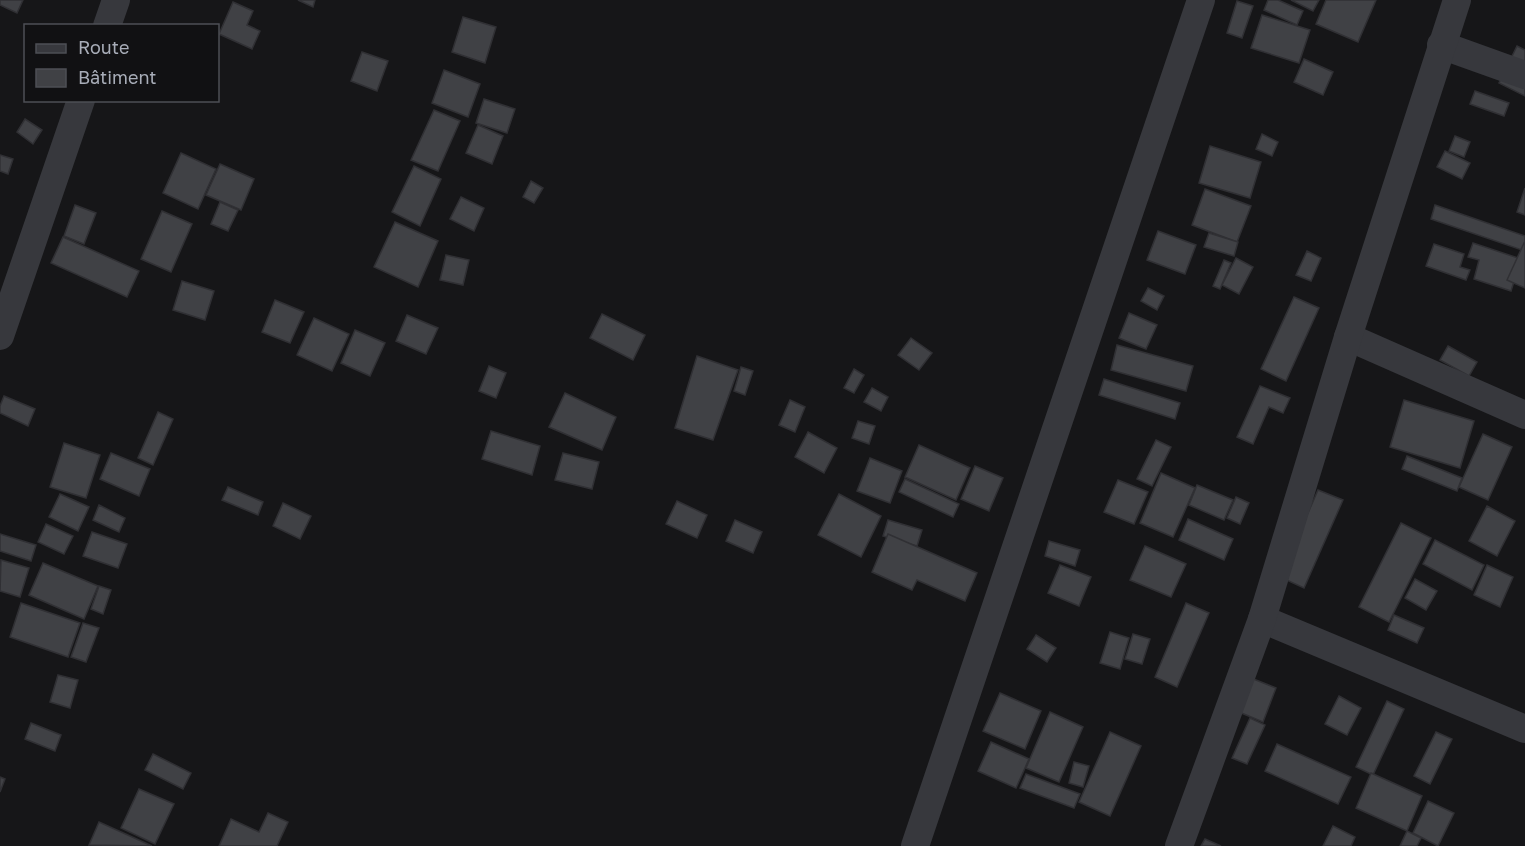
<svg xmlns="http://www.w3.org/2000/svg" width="1525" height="846" font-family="'Golos Text',sans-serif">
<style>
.building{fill:#404145;stroke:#303034;stroke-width:1.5}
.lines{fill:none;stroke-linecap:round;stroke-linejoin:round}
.minor{stroke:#37383d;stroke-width:28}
</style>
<rect width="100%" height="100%" fill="#161618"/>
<g class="building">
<polygon points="0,0 23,0 17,13 0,5"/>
<polygon points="298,0 315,0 313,7"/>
<polygon points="1268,0 1278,0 1303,11 1297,25 1264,10"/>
<polygon points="1291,0 1319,0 1313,11"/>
<polygon points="1326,0 1376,0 1358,42 1316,24"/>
<polygon points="1237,1 1253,6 1242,38 1227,33"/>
<polygon points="233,2 253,11 247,25 260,31 252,49 219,34"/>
<polygon points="1262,15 1310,30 1299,63 1251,48"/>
<polygon points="463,17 496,27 485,63 452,52"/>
<polygon points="1517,46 1525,50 1525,96 1499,83"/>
<polygon points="362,52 388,61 377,91 351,81"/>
<polygon points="1304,59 1333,72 1323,95 1294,82"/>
<polygon points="444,70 480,84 468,117 432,103"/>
<polygon points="1475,91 1509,103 1504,116 1470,104"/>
<polygon points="484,99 515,109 507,133 476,123"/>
<polygon points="434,110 460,121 438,171 411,160"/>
<polygon points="25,119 42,130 33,144 17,132"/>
<polygon points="478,125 503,136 492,164 466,153"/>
<polygon points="1262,134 1278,142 1272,156 1256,149"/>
<polygon points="1455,136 1470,142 1464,157 1449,151"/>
<polygon points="1210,146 1261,162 1250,198 1199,183"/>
<polygon points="1445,151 1470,163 1462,179 1437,167"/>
<polygon points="181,153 216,169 198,209 163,193"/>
<polygon points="0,155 13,159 8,174 0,171"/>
<polygon points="220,164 254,179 241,210 206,195"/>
<polygon points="414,166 441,179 420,226 392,212"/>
<polygon points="531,181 543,188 534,203 523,197"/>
<polygon points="1525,188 1525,215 1517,212"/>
<polygon points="1205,189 1251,206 1237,242 1192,225"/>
<polygon points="461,197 484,208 474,231 450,219"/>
<polygon points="220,202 238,210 228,231 211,224"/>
<polygon points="75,205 96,213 84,244 64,236"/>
<polygon points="1435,205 1525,236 1525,251 1431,219"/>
<polygon points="162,211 192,224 171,272 141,259"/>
<polygon points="395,222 438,241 418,287 374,267"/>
<polygon points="1158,231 1196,245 1185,274 1147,260"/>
<polygon points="1209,233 1238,242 1234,256 1204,247"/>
<polygon points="63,237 139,271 127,297 51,263"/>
<polygon points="1473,243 1521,259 1511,291 1474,279 1479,260 1468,257"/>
<polygon points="1524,243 1525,244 1525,288 1507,280"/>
<polygon points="1434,244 1464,254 1460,267 1470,270 1466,280 1426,266"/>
<polygon points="1307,251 1321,258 1311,281 1296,275"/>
<polygon points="446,255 469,260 463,285 440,280"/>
<polygon points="1236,258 1253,267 1239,294 1222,285"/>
<polygon points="1224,260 1231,263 1220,289 1213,286"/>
<polygon points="182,281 214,291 205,320 173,310"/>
<polygon points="1148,288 1164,296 1157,310 1141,301"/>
<polygon points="1294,297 1319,308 1286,381 1261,369"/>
<polygon points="275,300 304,312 290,343 262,332"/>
<polygon points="1129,313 1157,325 1146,349 1119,338"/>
<polygon points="602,314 645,335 633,360 590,338"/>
<polygon points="407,315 438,328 426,354 396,341"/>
<polygon points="314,318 349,334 332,371 297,355"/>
<polygon points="355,330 385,343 370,376 341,363"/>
<polygon points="911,338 932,353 919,370 898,355"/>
<polygon points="1117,345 1193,366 1186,391 1111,370"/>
<polygon points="1448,346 1477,362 1469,376 1440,360"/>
<polygon points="697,356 738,370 713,440 675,428"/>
<polygon points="489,366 506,373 496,398 479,391"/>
<polygon points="741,367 753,371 745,395 734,391"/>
<polygon points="854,369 864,375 854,393 844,388"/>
<polygon points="1104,379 1180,403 1175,419 1099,395"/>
<polygon points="1260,386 1290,398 1283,413 1269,407 1253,444 1237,437"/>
<polygon points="872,388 888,397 881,411 864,402"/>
<polygon points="565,393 616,417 602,450 549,427"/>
<polygon points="4,396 35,409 28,426 0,413 0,406"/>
<polygon points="790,400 805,407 795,432 779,425"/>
<polygon points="1404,400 1474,421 1460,468 1390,447"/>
<polygon points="158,412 173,419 153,465 138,458"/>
<polygon points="858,421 875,426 869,444 852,438"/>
<polygon points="491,431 540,446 532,475 482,459"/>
<polygon points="808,432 837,448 824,473 795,457"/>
<polygon points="1483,434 1512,447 1488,500 1459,487"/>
<polygon points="1156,440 1171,447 1152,486 1137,479"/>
<polygon points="64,443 100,455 86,498 50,487"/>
<polygon points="919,445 970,468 956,500 905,477"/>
<polygon points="111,453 150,469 139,496 100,479"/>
<polygon points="563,453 599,462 592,489 555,480"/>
<polygon points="1407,456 1462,478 1457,491 1402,469"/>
<polygon points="870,458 902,471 890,503 857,491"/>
<polygon points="975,466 1003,478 989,511 961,499"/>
<polygon points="1161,473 1195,488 1173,537 1140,523"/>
<polygon points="905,479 959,504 953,517 899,492"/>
<polygon points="1118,480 1148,492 1134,524 1104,512"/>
<polygon points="1197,485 1233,500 1224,520 1189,505"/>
<polygon points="228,487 263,502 258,515 222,500"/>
<polygon points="1318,490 1343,500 1304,588 1280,577"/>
<polygon points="60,494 89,507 78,531 49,517"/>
<polygon points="839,494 881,516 861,557 818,535"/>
<polygon points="1236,497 1249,503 1240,524 1227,518"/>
<polygon points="677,501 707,515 697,538 666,524"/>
<polygon points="283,503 311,516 300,539 273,526"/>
<polygon points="99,505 125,518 119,532 93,520"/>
<polygon points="1487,506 1515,521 1497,556 1469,541"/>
<polygon points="1188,519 1233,539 1224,560 1179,540"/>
<polygon points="735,520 762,532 753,553 726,541"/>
<polygon points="888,520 922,530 917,546 883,536"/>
<polygon points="1401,523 1431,538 1389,622 1359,607"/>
<polygon points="46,524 73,536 64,554 38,542"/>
<polygon points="92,532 127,544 118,568 83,556"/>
<polygon points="0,534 36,545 31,561 0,551"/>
<polygon points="888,534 977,573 965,601 917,580 912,590 872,572"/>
<polygon points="1435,540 1484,565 1472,590 1423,564"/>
<polygon points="1049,541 1080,550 1075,566 1045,556"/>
<polygon points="1145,546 1186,564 1171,597 1130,580"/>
<polygon points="1,560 29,568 20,597 0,591"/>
<polygon points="43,563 98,586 84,619 29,595"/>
<polygon points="1060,565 1091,577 1079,606 1048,593"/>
<polygon points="1487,565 1513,577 1500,607 1474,595"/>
<polygon points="1415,579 1437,591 1426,610 1405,598"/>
<polygon points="99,586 111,590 103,614 91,609"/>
<polygon points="21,603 80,623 68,657 10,637"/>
<polygon points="1186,603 1209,613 1177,687 1155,677"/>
<polygon points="1394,615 1424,628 1417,643 1388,630"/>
<polygon points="83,623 99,628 86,662 71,657"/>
<polygon points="1110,632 1129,638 1120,669 1100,663"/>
<polygon points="1133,634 1150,639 1142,664 1125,659"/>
<polygon points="1036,635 1056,648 1047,662 1027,649"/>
<polygon points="58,675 78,680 70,708 50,702"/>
<polygon points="1251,678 1276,688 1263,722 1239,712"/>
<polygon points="1000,693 1041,711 1025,749 983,731"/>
<polygon points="1339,696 1361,708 1347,735 1325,724"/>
<polygon points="1387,701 1404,709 1373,775 1356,767"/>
<polygon points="1050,712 1083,727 1059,782 1026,768"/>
<polygon points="1250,718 1265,725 1247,764 1232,758"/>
<polygon points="31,723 61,735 55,751 25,739"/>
<polygon points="1110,732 1141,746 1110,816 1079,802"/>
<polygon points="1436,732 1452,739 1430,784 1414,776"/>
<polygon points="991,742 1029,759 1016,788 978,771"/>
<polygon points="1277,744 1351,777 1338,804 1265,771"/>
<polygon points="153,754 191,773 183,789 145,770"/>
<polygon points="1074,762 1089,766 1083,787 1069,783"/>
<polygon points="1371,773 1422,796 1407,831 1356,808"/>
<polygon points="1026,774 1080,794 1074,808 1020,788"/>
<polygon points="0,777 5,779 0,792"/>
<polygon points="139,789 174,804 155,844 121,828"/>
<polygon points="1428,801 1454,813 1438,846 1413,833"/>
<polygon points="268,813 288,822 277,846 219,846 231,819 259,832"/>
<polygon points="99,822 152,846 89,845"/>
<polygon points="1333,826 1355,837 1351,846 1323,846"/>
<polygon points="1407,831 1421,838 1417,846 1400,846"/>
<polygon points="1205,839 1221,846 1201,846"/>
</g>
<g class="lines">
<g class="minor">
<polyline points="107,26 116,0"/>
<polyline points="1441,45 1525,75"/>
<polyline points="0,336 81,100"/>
<polyline points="1348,337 1525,415"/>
<polyline points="1262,619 1525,729"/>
<polyline points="915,846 1201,0"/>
<polyline points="1179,846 1262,619 1348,337 1457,0"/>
</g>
</g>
<rect x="24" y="24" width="195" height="78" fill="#111113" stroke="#4d4f55" stroke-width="1.5"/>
<rect x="36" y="44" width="30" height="9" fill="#37383d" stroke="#4d4f55" stroke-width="1.5"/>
<text x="78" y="54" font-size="18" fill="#a8adb8">Route</text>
<rect x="36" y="69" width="30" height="18" fill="#404145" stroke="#4d4f55" stroke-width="1.5"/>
<text x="78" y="84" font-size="18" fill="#a8adb8">Bâtiment</text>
</svg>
